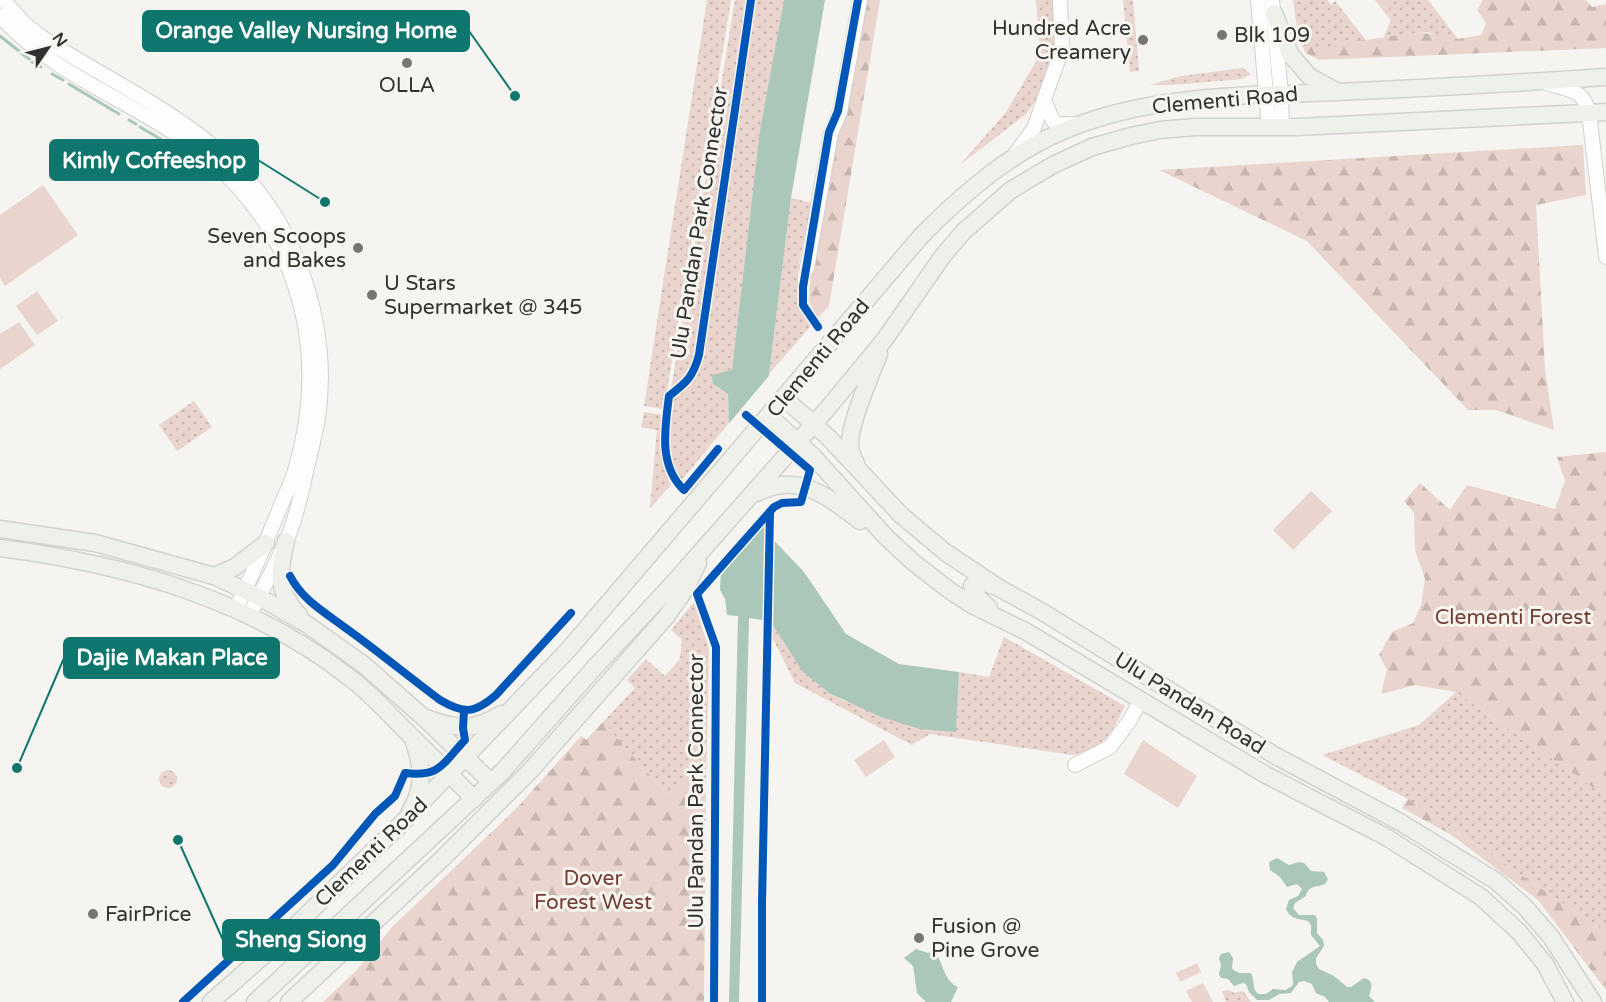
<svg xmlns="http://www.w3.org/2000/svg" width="1606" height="1002" font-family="'Varela Round',sans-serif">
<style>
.grass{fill:url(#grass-dots)}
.forest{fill:url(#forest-firs)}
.pitch{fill:#e9d4ce}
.water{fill:#abc7ba}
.pier{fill:#f5f4f0}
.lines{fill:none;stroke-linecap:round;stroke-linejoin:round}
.stream{stroke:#abc7ba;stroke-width:3}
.minor-casing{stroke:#d1d0cd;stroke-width:16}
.major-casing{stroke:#d2d2d0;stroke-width:19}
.minor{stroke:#fefdfd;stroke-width:14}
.major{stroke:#edf1ea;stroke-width:16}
.cycleway-casing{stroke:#f6f5ef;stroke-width:11}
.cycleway{stroke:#0057b8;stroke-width:8}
.poi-dot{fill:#767573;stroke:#f6f5ef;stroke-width:2}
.labels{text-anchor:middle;stroke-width:6;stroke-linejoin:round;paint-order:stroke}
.poi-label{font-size:21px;fill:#31312f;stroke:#f6f5ef;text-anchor:start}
.street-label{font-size:21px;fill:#31312f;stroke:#f6f5ef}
.park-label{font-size:21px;fill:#733b31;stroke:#f6f5ef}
.leader{fill:none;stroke:#0f766e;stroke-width:2}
.callout-dot{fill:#0f766e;stroke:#f6f5ef;stroke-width:2}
.callout{fill:#0f766e;stroke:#0f766e;stroke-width:2}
.callout-label{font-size:22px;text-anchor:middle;font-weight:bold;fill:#fff}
</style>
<defs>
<pattern id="grass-dots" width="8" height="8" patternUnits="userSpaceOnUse" patternTransform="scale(1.5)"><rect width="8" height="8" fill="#e9d4ce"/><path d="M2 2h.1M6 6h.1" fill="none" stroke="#c8b6b1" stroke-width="1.8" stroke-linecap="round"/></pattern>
<pattern id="forest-firs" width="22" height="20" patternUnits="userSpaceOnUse" patternTransform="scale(1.5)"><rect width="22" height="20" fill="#e9d4ce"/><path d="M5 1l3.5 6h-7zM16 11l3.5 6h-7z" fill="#c8b6b1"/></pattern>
</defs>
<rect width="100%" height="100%" fill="#f5f4f0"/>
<g class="grass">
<polygon points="707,0 731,0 664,409 644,406"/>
<polygon points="735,0 749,0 695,354 690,371 671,390"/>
<path d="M755 0H784L760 131 732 370 714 385 728 394 729 423 681 481C663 460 671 423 672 398L696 376 702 356Z"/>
<polygon points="1036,0 1054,0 1055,49 1038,98 1026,114 960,165 1006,112 1040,55"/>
<polygon points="1123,0 1133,0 1139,71 1130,72"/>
<polygon points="1293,0 1327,0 1331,5 1335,1 1366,40 1348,40 1336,46 1302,46 1298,35"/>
<polygon points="1393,0 1428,0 1458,39 1427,32 1384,37 1391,20 1388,17"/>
<polygon points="1243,68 1251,74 1242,79 1172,85 1150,85 1181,76"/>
<path d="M791 198 813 203C804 243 785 289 811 326L769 374Z"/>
<polygon points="194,401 212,427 177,451 159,425"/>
<path d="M644 412 663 415C661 439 660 462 671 485L650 508 657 430 641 427Z"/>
<polygon points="694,602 709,649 706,786 690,780 666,794 603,722 635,688 627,680 646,659 665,676 680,659 682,640 671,630"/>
<path d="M770 621C793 657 804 679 844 701L956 731 959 672 989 677 1004 637 1125 706C1111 734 1106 747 1073 755L930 734 912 745 795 683 770 633Z"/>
<polygon points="1456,692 1606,796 1606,932 1408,799 1322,755 1419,725"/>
<circle cx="168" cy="779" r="9"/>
<polygon points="1229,990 1234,993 1243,991 1251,1002 1226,1002 1222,991"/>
</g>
<g class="forest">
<polygon points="865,0 880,0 829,306 817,319 809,301 811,269 836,134"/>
<polygon points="1375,0 1393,0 1388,17"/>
<polygon points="1483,0 1586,0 1592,7 1606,4 1606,48 1319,60 1306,53 1302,46 1336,46 1348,40 1366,40 1410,33 1440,34 1458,39 1481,35 1486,23 1477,10"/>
<polygon points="1583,145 1586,195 1536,205 1545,369 1554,430 1496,410 1468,410 1307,241 1159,170"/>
<polygon points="1606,452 1606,796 1456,692 1415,685 1381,694 1387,670 1379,655 1392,632 1413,623 1421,605 1425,579 1415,550 1414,513 1404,501 1420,483 1450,510 1467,485 1555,509 1565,481 1557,457"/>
<polygon points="603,722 666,794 690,780 706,786 704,1002 323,1002 357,970 392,927 517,808 581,736 586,740"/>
<polygon points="1408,799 1606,932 1606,990 1538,900 1450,834 1402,808"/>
</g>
<g class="pitch">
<polygon points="43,185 78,235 5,286 0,278 0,215"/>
<polygon points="37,291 58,321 37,335 16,306"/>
<polygon points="19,322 35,345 0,369 0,334"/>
<polygon points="1311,491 1332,511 1293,550 1273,530"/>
<polygon points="884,740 895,757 866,777 854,760"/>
<polygon points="1143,740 1197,776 1178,808 1124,774"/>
<polygon points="1197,963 1201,972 1180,982 1176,973"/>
<polygon points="1203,983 1213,1002 1192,1002 1186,991"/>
</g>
<g class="water">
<polygon points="784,0 825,0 791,198 769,374 765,531 804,572 846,634 899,664 959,672 956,732 920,729 881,717 829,693 803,672 770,621 749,618 739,1002 729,1002 738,616 727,615 725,599 720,590 729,423 728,394 713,384 712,375 732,370 760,130"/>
<path d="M1277 858 1289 865 1299 862 1304 863 1311 871 1324 872 1328 879 1326 883C1318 889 1309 883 1306 896L1295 903 1293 908 1299 915H1315L1317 919V933L1323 940 1324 946 1316 958V964L1319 969 1334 976 1347 987H1351L1364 978C1375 981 1371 988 1369 996L1375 1002H1329L1325 997 1316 993 1312 984 1304 981 1299 982 1291 993 1279 994 1269 1000H1257L1249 992 1246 984 1243 983 1234 986 1228 979 1221 978 1219 974 1221 965 1219 958 1221 954 1229 952 1233 958 1232 969 1239 973H1251C1255 980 1251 987 1258 994H1266L1273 989 1286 990 1293 985 1292 972 1297 962 1320 946 1311 935V925L1308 921C1298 918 1291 920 1286 909L1289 900 1298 896 1302 889 1297 884 1287 887 1280 877 1270 870 1269 862Z"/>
<path d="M916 949 928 953 935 951C943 963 944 981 958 987L951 1002H926L917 993 913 966 904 958Z"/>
</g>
<polygon class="pier" points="773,371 768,518 721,575 718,567 726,427"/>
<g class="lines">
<g class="stream">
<polyline points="0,36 29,59"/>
<polyline points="32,62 41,67"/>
<polyline points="52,74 63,80"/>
<polyline points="69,84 119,114"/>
<polyline points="129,120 136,124"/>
<polyline points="140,127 174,147 198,171"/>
</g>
<defs>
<g id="minor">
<path d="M3 0 24 23 40 36C103 78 175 109 230 161 298 223 331 328 318 418 315 435 311 451 307 467 302 492 296 518 286 542 275 566 262 591 249 615"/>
<polyline points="1258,0 1269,128"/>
<polyline points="1272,0 1281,94 1282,128"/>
<path d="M0 16C51 73 126 98 187 142 294 218 332 342 296 467 293 480 286 493 281 505 267 540 252 575 236 609"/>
<path d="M1546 83C1568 90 1583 88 1589 113L1606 257"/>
<polyline points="1045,102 1053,121 1059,124 1077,124"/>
<polyline points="1016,153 1034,128 1062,49 1060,0"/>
<polyline points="807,268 831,133 840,112 860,0"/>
<polyline points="1075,765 1110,747 1130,720 1141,700"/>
</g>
<g id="major">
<polyline points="1274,13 1290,54 1309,76 1336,91"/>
<polyline points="784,398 828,437 901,515 945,552 999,588 1041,611 1274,755 1400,822 1496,881 1525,907 1551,937 1593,1002"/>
<polyline points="769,416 812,455 886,537 913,562 949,590 972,605 1027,632 1266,775 1386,837 1481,897 1519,932 1545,964 1565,1002"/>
<path d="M856 463C853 458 850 451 850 445 849 424 871 375 879 354"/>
<path d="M757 493C798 471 828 497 860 521"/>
<polyline points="0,529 95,543 214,576 259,597 308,625 364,665 422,716 491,782"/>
<path d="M286 541C279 572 275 590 299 615"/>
<path d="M0 548C125 564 250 599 350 678 370 693 386 711 403 728 427 752 451 775 474 799"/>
<polyline points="214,576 235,567 266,543"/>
<polyline points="989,608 977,597 972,586 978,581 994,586"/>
<path d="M426 718C456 729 473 732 501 714"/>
<path d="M411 809C425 787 422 765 414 742"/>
<path d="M211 1002 270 950 403 822 569 649 922 235C957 200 996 165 1040 142 1131 94 1237 96 1338 92 1427 88 1517 83 1606 77"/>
<polyline points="255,1002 502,772 595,667 667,590 828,408 885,339 942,257 963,232 1011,190 1053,165 1092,147 1131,136 1160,130 1195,127 1297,127 1606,112"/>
<polyline points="289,1002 443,858 530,771 666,617 685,590 698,563"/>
</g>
</defs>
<use href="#minor" class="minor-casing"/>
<use href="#major" class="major-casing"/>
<use href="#minor" class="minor"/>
<use href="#major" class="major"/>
<defs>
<g id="cycleway">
<polyline points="818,327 803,305 803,287 829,132 838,111 858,0"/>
<path d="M718 449 684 490C658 465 665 428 669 396 687 382 693 377 699 355L751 0"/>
<path d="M290 576C303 601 326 613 347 629 379 652 409 677 440 700 464 714 474 714 496 695L571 613"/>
<path d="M183 1002 333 865 375 814 395 796 405 773C441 777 442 764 465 740L463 728 464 711"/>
<polyline points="714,1002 716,647 697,594 774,507 782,503 801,502 810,470 746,415"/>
<polyline points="762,1002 762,903 770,512"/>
</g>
</defs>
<use href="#cycleway" class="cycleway-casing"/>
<use href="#cycleway" class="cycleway"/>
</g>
<g class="poi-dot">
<circle cx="1222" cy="35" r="6"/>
<circle cx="1143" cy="40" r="6"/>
<circle cx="407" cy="63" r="6"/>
<circle cx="358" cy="248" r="6"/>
<circle cx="372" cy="295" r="6"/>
<circle cx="93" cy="914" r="6"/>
<circle cx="919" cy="938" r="6"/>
</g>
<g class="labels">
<g class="poi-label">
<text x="1131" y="35" text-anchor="end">Hundred Acre<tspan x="1131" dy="24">Creamery</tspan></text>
<text x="1234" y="42">Blk 109</text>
<text x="407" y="92" text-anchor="middle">OLLA</text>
<text x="346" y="243" text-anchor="end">Seven Scoops<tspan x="346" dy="24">and Bakes</tspan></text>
<text x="384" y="290">U Stars<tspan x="384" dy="24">Supermarket @ 345</tspan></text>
<text x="105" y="921">FairPrice</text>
<text x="931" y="933">Fusion @<tspan x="931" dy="24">Pine Grove</tspan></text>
</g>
<g class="street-label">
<text transform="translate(1225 100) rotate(-5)" y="7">Clementi Road</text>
<text transform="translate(699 223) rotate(-81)" y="7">Ulu Pandan Park Connector</text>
<text transform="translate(818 358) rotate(-50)" y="7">Clementi Road</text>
<text transform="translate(1190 703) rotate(32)" y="7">Ulu Pandan Road</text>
<text transform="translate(696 791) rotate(-90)" y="7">Ulu Pandan Park Connector</text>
<text transform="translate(371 852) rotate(-44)" y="7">Clementi Road</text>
</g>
<g class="park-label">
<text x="1513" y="624">Clementi Forest</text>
<text x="593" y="885">Dover<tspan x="593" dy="24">Forest West</tspan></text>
</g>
</g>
<path class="leader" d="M515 96L469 31M325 202L258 160M17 768L64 658M178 840L223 940"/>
<g class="callout-dot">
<circle cx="515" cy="96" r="6"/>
<circle cx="325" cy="202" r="6"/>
<circle cx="17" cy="768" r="6"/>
<circle cx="178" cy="840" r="6"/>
</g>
<g class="callout">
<rect x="143" y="11" width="326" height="40" rx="6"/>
<rect x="50" y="140" width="208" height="40" rx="6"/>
<rect x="64" y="638" width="215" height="40" rx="6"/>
<rect x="223" y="920" width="156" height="40" rx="6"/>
</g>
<g class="callout-label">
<text x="306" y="38">Orange Valley Nursing Home</text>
<text x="154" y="168">Kimly Coffeeshop</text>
<text x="172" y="665">Dajie Makan Place</text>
<text x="301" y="947">Sheng Siong</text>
</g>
<g transform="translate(48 48) rotate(55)" stroke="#f6f5ef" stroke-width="4.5" paint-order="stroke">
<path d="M0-4.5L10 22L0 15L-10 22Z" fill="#31312f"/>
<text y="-9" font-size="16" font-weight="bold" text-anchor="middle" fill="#31312f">N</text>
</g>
</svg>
